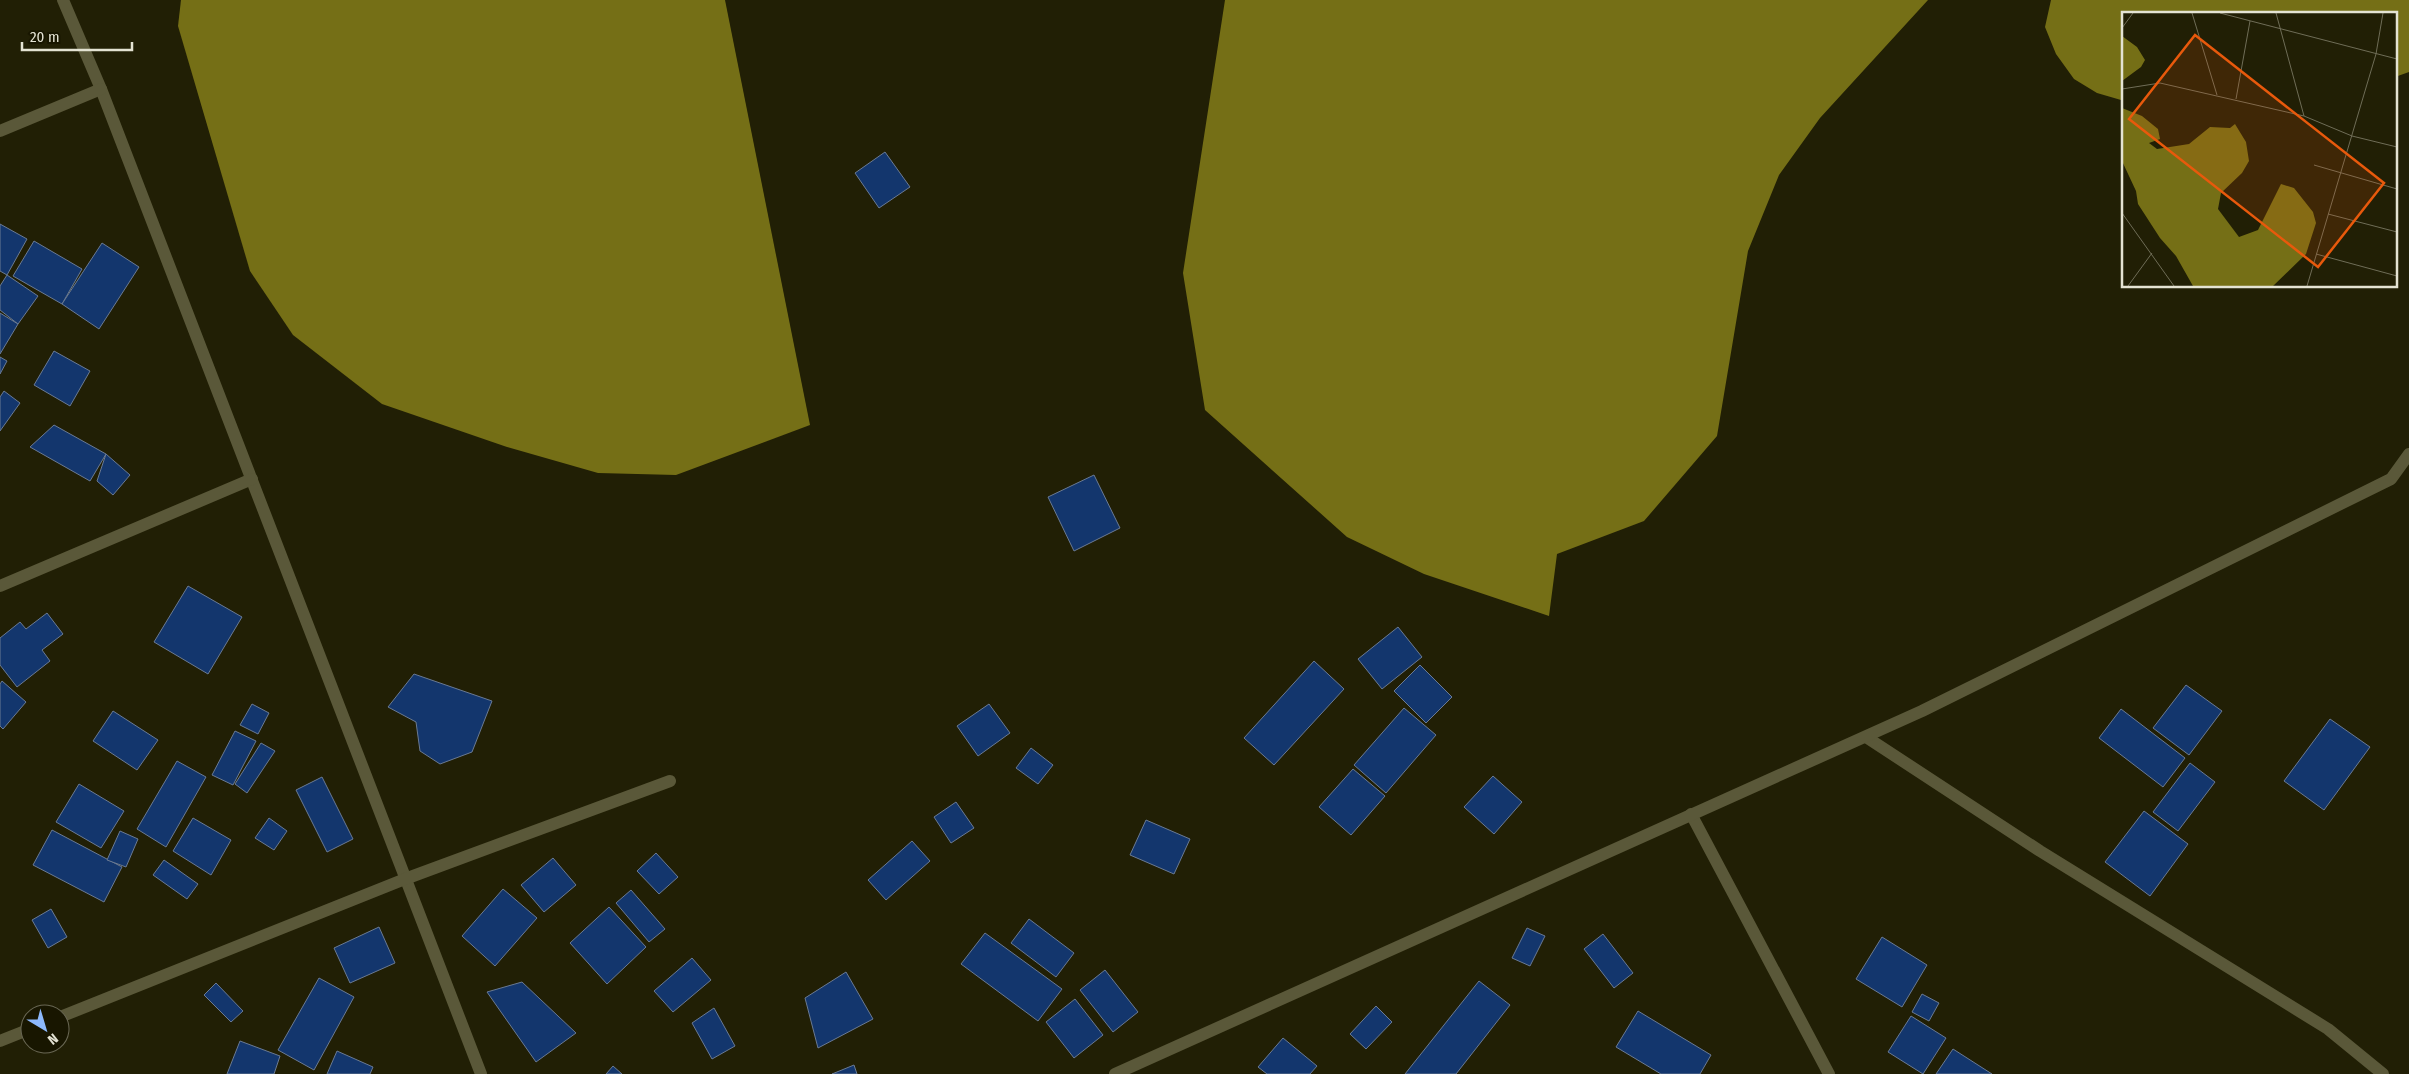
<svg xmlns="http://www.w3.org/2000/svg" width="2409" height="1074" font-family="'Fira Sans Condensed',sans-serif">
<style>
.water{fill:#756f16}
.building{fill:#13366d;stroke:#6a7a93}
.lines{fill:none;stroke-linecap:round;stroke-linejoin:round}
.street{stroke:#5a5839;stroke-width:12}
.inset-road{fill:none;stroke:#6f6d57;stroke-width:1}
.view{fill:#e8590c;fill-opacity:0.15;stroke:#e8590c;stroke-width:2.5}
.inset-edge{fill:none;stroke:#e4e3d3;stroke-width:2.5}
</style>
<rect width="100%" height="100%" fill="#211f05"/>
<g class="water">
<polygon points="181,0 725,0 810,425 676,475 598,473 507,447 382,404 293,335 250,271 178,26"/>
<polygon points="1225,0 1928,0 1820,118 1779,175 1748,251 1717,436 1644,521 1557,554 1549,616 1424,574 1347,537 1205,410 1183,273"/>
<polygon points="2051,0 2409,0 2409,72 2395,77 2395,14 2123,14 2121,100 2097,93 2074,79 2056,54 2045,27"/>
</g>
<g class="building">
<polygon points="885,152 910,187 879,208 855,173"/>
<polygon points="0,224 27,239 7,275 0,271"/>
<polygon points="34,241 82,269 62,304 13,276"/>
<polygon points="102,243 139,267 99,329 62,304"/>
<polygon points="7,275 38,296 18,324 0,310 0,286"/>
<polygon points="0,313 18,324 0,354"/>
<polygon points="54,351 90,371 70,406 34,385"/>
<polygon points="0,357 7,361 0,374"/>
<polygon points="4,391 20,403 0,431 0,397"/>
<polygon points="54,425 106,454 90,481 30,447"/>
<polygon points="106,454 130,475 113,495 97,481"/>
<polygon points="1094,475 1120,528 1074,551 1048,497"/>
<polygon points="188,586 242,617 208,674 154,642"/>
<polygon points="47,613 63,634 42,650 50,661 17,687 0,665 0,638 20,622 26,629"/>
<polygon points="1398,627 1422,657 1382,689 1358,659"/>
<polygon points="1314,661 1344,689 1274,765 1244,738"/>
<polygon points="1420,665 1452,697 1426,723 1394,691"/>
<polygon points="414,674 492,701 472,752 440,764 420,751 416,722 388,707"/>
<polygon points="2,681 26,702 3,729 0,726 0,684"/>
<polygon points="2186,685 2222,711 2189,755 2153,728"/>
<polygon points="252,704 269,713 258,734 240,725"/>
<polygon points="989,704 1010,733 978,756 957,726"/>
<polygon points="1404,708 1436,735 1386,793 1354,765"/>
<polygon points="2121,709 2185,758 2163,787 2099,738"/>
<polygon points="113,711 158,740 137,770 93,741"/>
<polygon points="2330,719 2370,747 2324,810 2284,781"/>
<polygon points="235,731 256,741 233,785 212,775"/>
<polygon points="261,743 275,751 247,793 235,784"/>
<polygon points="1031,748 1053,765 1038,784 1016,768"/>
<polygon points="177,761 206,777 166,847 137,829"/>
<polygon points="2190,763 2215,782 2178,831 2153,812"/>
<polygon points="1353,769 1385,796 1351,835 1319,807"/>
<polygon points="1493,776 1522,802 1494,834 1464,807"/>
<polygon points="322,777 353,839 327,852 296,790"/>
<polygon points="79,784 124,811 101,848 56,822"/>
<polygon points="956,802 974,828 951,843 934,817"/>
<polygon points="2144,811 2188,844 2150,896 2105,862"/>
<polygon points="193,818 231,840 211,875 173,851"/>
<polygon points="269,818 287,831 274,850 255,838"/>
<polygon points="1146,820 1190,839 1174,874 1130,855"/>
<polygon points="52,830 122,867 104,902 33,865"/>
<polygon points="120,831 138,839 126,867 107,860"/>
<polygon points="912,841 930,861 886,900 868,880"/>
<polygon points="656,853 678,877 659,894 637,871"/>
<polygon points="553,858 576,885 544,912 521,885"/>
<polygon points="164,860 198,884 187,899 153,875"/>
<polygon points="503,889 537,918 495,966 462,936"/>
<polygon points="631,890 665,929 649,942 616,903"/>
<polygon points="609,907 646,947 607,984 570,943"/>
<polygon points="51,909 67,937 48,948 32,920"/>
<polygon points="1029,919 1074,953 1056,977 1011,943"/>
<polygon points="379,927 395,963 350,983 334,948"/>
<polygon points="1527,928 1545,936 1530,966 1512,958"/>
<polygon points="985,933 1062,989 1038,1021 961,964"/>
<polygon points="1603,934 1633,973 1614,988 1584,949"/>
<polygon points="1882,937 1927,965 1902,1007 1856,979"/>
<polygon points="692,958 711,980 673,1012 654,991"/>
<polygon points="1105,970 1138,1012 1113,1032 1080,990"/>
<polygon points="846,972 873,1019 818,1048 805,998"/>
<polygon points="319,978 354,997 314,1070 278,1050"/>
<polygon points="1479,981 1510,1005 1456,1074 1405,1074"/>
<polygon points="522,982 576,1033 536,1062 487,992"/>
<polygon points="216,983 243,1011 231,1022 204,995"/>
<polygon points="1922,994 1939,1003 1929,1021 1912,1012"/>
<polygon points="1075,999 1103,1035 1074,1058 1046,1022"/>
<polygon points="1376,1006 1392,1022 1366,1049 1350,1034"/>
<polygon points="714,1008 735,1046 712,1059 692,1023"/>
<polygon points="1638,1011 1711,1055 1700,1074 1661,1074 1616,1047"/>
<polygon points="1911,1016 1946,1038 1923,1074 1888,1052"/>
<polygon points="1283,1038 1317,1066 1310,1074 1267,1074 1258,1067"/>
<polygon points="240,1041 280,1056 274,1074 227,1074"/>
<polygon points="1953,1049 1992,1074 1936,1074"/>
<polygon points="337,1051 373,1067 370,1074 327,1074"/>
<polygon points="854,1065 857,1074 832,1074"/>
<polygon points="613,1066 622,1074 606,1074"/>
</g>
<g class="lines">
<g class="street">
<polyline points="63,0 101,89 481,1074"/>
<polyline points="0,131 101,89"/>
<polyline points="0,586 252,479"/>
<polyline points="1866,737 2040,851 2328,1029 2383,1074"/>
<polyline points="1691,814 1829,1074"/>
<polyline points="60,1017 405,879 670,781"/>
<polyline points="0,1041 30,1029"/>
<polyline points="1115,1074 1922,711 2391,479 2409,454"/>
</g>
</g>
<g transform="translate(2122 12)">
<rect width="275" height="275" fill="#211f05"/>
<path d="M0 24 15 35 23 48 19 55 0 69ZM0 96 20 104 36 117 38 127 27 131 35 137 67 132 88 115 108 116 113 112 124 130 127 149 120 161 99 181 96 197 117 225 136 218 159 172 172 176 191 200 194 211 184 242 151 274H71L54 244 38 226 16 192 14 179 0 149Z" fill="#756f16"/>
<path class="inset-road" d="M70 1 95 83M98 1 275 47M154 1 182 104 230 124 275 135M0 16 11 1M0 77 38 71 182 104M114 87 128 9M192 153 275 177M0 201 52 274M206 202 275 220M194 242 275 264M6 274 30 241M185 274 254 42 261 1"/>
<path class="view" d="M73 23 262 171 196 255 7 107Z"/>
<rect width="275" height="275" class="inset-edge"/>
</g>
<g transform="translate(45 1029) rotate(142)"><circle r="24" fill="#181600" stroke="#6a6854"/>
<path d="M0-4L9 19L0 12L-9 19Z" fill="#8db9fc"/>
<text y="-8" font-size="14" font-weight="bold" text-anchor="middle" fill="#e4e3d3">N</text>
</g>
<path d="M22 42v8h110v-8" fill="none" stroke="#e4e3d3" stroke-width="2.5"/>
<text x="30" y="42" font-size="15" fill="#e4e3d3" stroke="#181600" stroke-width="4" paint-order="stroke">20 m</text>
</svg>
